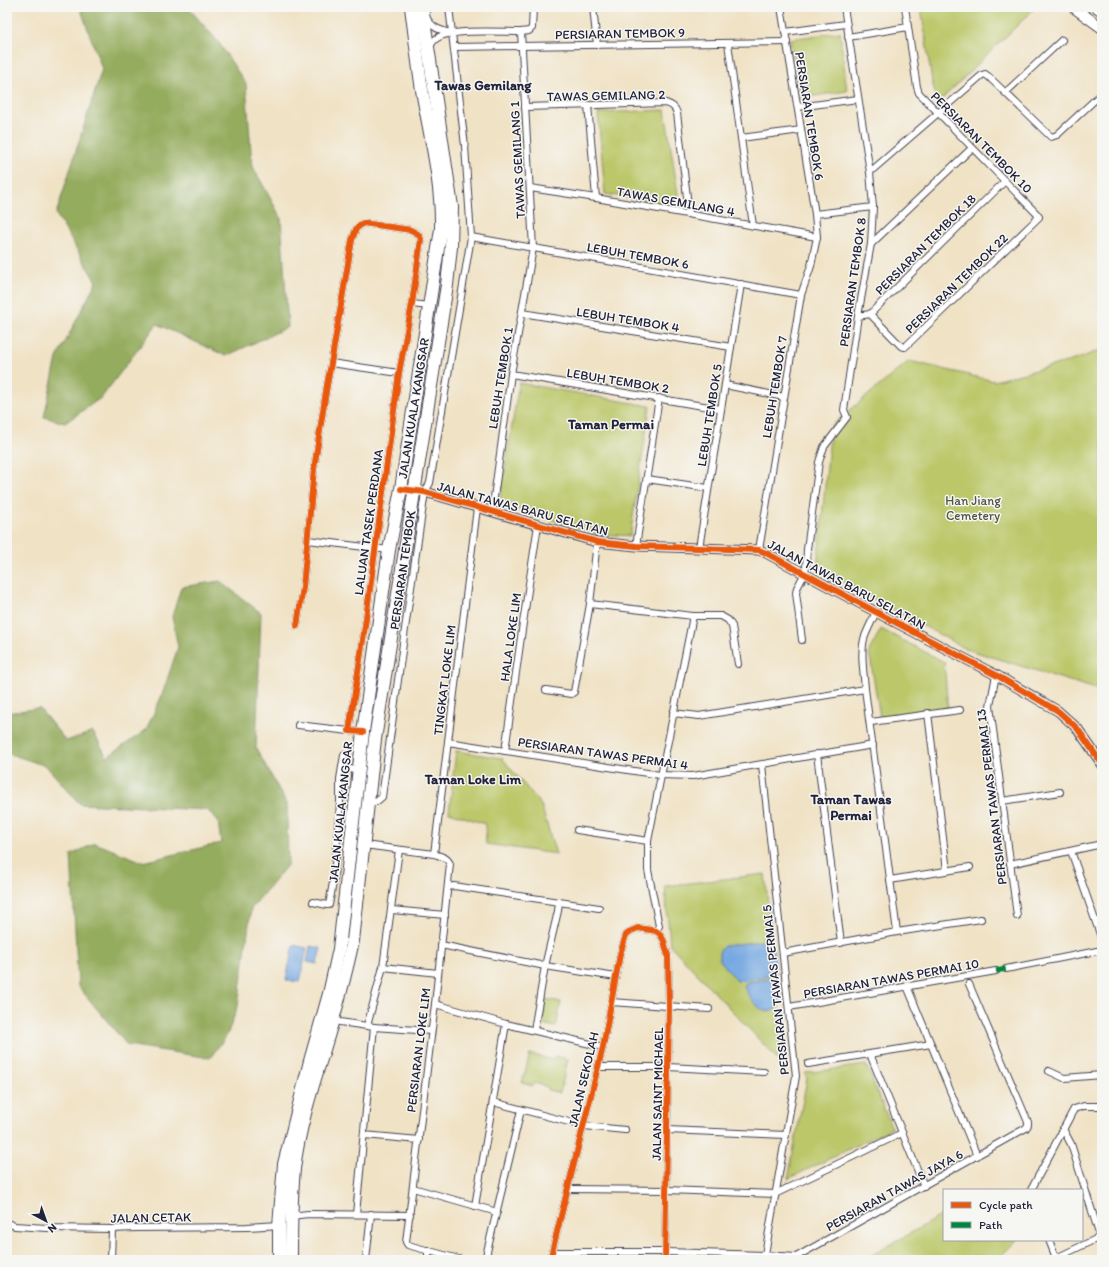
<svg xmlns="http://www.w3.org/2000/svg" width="1109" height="1267" font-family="Itim,sans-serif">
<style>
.green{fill:#bbc769;stroke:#6e7452}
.forest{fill:#94ac5d;stroke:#5b674c}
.water{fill:#75a7e1;stroke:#4c648e}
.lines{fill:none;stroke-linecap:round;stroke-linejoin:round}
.street-casing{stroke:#413f50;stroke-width:8}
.secondary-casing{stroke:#413f50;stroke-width:11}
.primary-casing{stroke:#413f50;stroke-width:12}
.highway-casing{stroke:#413f50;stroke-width:14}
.street{stroke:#fff;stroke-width:6}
.secondary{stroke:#fff;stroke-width:9}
.primary{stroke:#fff;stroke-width:10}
.highway{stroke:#fff;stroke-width:12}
.quiet{stroke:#00873e;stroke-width:5;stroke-dasharray:10 5;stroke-linecap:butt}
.cycleway-casing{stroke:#f6f6f2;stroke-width:8}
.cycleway{stroke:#e8590c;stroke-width:6}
.labels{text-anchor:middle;stroke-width:3;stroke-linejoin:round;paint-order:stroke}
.street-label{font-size:13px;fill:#22223b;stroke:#f6f6f2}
.park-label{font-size:13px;fill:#505449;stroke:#f6f6f2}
.neighbourhood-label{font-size:14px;font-weight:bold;fill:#22223b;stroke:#f6f6f2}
</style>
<rect width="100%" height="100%" fill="#f6f6f2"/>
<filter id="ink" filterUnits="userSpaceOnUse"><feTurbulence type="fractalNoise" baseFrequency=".025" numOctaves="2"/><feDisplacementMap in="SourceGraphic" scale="8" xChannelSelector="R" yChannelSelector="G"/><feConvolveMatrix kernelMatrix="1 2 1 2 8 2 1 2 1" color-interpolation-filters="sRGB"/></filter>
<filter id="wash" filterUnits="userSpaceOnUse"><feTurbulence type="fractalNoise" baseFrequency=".012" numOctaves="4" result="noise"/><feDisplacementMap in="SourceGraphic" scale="16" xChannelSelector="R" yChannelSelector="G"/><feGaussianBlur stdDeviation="0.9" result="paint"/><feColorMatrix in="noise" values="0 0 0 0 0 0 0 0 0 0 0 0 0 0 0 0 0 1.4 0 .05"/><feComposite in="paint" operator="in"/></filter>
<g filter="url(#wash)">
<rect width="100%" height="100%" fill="#f0e2c5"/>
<g class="green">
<polygon points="921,7 1032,7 1033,10 938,103 932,82"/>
<polygon points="840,32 847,91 801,98 790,39"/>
<polygon points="665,110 680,207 605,194 598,113"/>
<polygon points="1102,349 1102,691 966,649 817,568 831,426 909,361 994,381 1078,359"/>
<polygon points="519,383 650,406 630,536 599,534 499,504"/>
<polygon points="881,629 944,662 948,709 880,717 869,651"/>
<polygon points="456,751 502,758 541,805 556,854 486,844 485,824 449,812"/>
<polygon points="765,874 785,1067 670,945 665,886"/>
<polygon points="546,999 561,1002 556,1027 541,1024"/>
<polygon points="530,1054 554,1060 555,1056 568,1059 560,1093 548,1090 548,1087 534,1083 533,1086 522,1083"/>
<polygon points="866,1065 892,1128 788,1179 807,1079 805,1073"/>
<polygon points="944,1214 944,1240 1017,1240 997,1260 863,1260"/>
</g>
<g class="forest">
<polygon points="80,7 188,7 219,43 246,84 252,165 281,218 288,327 226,356 157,324 102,397 65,423 44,417 57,358 96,282 56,214 102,69"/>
<polygon points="220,581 261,613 256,748 287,804 288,864 251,909 238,1006 227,1035 210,1058 127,1045 78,986 71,855 95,843 143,862 221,843 218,821 207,810 80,804 46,766 7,753 7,713 39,708 66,741 93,732 107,757 146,730 162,695 178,647 172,617 181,587"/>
</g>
<g class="water">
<polygon points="768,940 772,943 773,946 776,970 771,976 737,981 719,959 719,952 724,946"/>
<polygon points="293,945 307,948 300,982 286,980"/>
<polygon points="310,946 321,948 317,964 307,962"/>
<path d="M769 979 775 981C780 988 782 1002 776 1009 772 1010 767 1012 763 1010 756 1007 745 992 744 985L747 982Z"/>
</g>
</g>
<g filter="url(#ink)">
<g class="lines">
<defs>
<g id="street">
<polyline points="593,7 597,45"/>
<path d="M426 17C432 28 439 30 451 33"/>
<polyline points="521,32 529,31 532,28 533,7"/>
<polyline points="785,32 846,24"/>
<polyline points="848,37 908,27"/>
<polyline points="728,43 753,226"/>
<polyline points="454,47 787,42"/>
<path d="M429 49C431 44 434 39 439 37 454 29 502 32 521 32L533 248 511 374 492 512"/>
<polyline points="1006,92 1062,40"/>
<polyline points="588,105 596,198"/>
<path d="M525 107 666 103C672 105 675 107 677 113L689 214"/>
<polyline points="798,107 858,99"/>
<polyline points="741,138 801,130"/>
<polyline points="870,172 982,75 985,74 989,77 1051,137 1057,135 1098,97"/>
<polyline points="530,188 596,198 817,237"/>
<polyline points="815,214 873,207"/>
<polyline points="471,237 801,295"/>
<polyline points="871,244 972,148"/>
<polyline points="412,304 429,306"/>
<polyline points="522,313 731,347"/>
<polyline points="870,314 901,346 905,347 1039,217 1037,214 919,93 917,87 905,7"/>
<polyline points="858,316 870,314 1005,181"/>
<polyline points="331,363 399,373"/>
<polyline points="511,374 721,409"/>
<polyline points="725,385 784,397"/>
<polyline points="647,479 708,488"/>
<polyline points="308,540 389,550"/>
<polyline points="636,546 659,398"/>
<polyline points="699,548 741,284"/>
<polyline points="759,550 801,295 811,266 817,237 815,214 781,7"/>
<polyline points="590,604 693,616 721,616 728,620 732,626 738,664"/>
<path d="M876 612C872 621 867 630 864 639 860 655 864 673 865 689L897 932"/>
<polyline points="297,626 303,587 314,469 327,385 332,358 352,240 356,229 363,223 411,230 418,234 421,239 412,304 399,373 364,633 349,731 363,732"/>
<polyline points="802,640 796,593 797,588 805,573 806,567 807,549 819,462 824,447 847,417 844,410 845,403 858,316 871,244 873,207 870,172 844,7"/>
<polyline points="996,675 990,706 1017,916"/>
<polyline points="546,690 571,694 574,692 590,604 597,542"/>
<polyline points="673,713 699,716 865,689"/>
<polyline points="928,713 947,871"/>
<polyline points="871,722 960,710"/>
<polyline points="298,725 349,731"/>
<polyline points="448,742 660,775 693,776 873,745"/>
<polyline points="505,751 523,623 538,525"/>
<polyline points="817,754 841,943"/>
<polyline points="762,765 796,1076 764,1260"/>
<polyline points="342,767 358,771"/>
<polyline points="368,801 376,802 382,797 405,629 425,492 430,483 471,237 465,146 449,7"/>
<polyline points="1002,801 1060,792"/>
<polyline points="577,830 648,841"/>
<path d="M364 845 434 854C441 856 447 857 450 864L435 1004 406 1242 408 1245 462 1260"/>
<polyline points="1071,851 1102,940"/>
<polyline points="434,854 477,508"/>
<polyline points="1010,864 1102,844"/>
<polyline points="890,880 970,867"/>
<polyline points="448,887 454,886 559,902 558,911 545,966 534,1030"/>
<polyline points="313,902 327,905 329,905 334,877 340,803 340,779 344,755"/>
<polyline points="559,902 599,908"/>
<polyline points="392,910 445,915"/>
<polyline points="656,931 659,926 648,870 648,841 693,616"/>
<polyline points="441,945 545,966 616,977"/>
<polyline points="783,953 897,932 981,919"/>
<polyline points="383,967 438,973"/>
<polyline points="1006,969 1102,950"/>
<polyline points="907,986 977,1156"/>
<polyline points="611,1002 709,1009"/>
<polyline points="435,1004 506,1024 603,1047"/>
<polyline points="789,1007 996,971"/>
<polyline points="333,1021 374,1027 431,1031"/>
<polyline points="367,1026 383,967 399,850"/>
<polyline points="870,1054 924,1186"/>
<polyline points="808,1064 931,1044"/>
<polyline points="598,1067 668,1067 764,1072"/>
<polyline points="1049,1071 1064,1078 1102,1075"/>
<polyline points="493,1102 584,1126 625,1130"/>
<polyline points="1063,1129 1071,1144 1102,1243"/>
<polyline points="667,1130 786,1135"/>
<polyline points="364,1135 419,1140"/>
<polyline points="413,1188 497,1212"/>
<polyline points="568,1189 666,1190 775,1194 902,1133"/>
<polyline points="1031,1190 1074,1109 1084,1106 1102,1106"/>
<polyline points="475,1206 506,1024"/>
<polyline points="356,1214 374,1027"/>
<polyline points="291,1216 308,1214 410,1215"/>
<polyline points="7,1223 15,1226 47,1228 112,1229 136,1228 247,1227 280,1225"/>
<polyline points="1049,1240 1056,1258"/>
<polyline points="552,1252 666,1252 765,1255 796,1257 1026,1128 1028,1125 1028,1122 969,984"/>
<polyline points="111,1260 112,1229"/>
<polyline points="366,1260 371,1214"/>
<polyline points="428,1260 428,1250"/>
<polyline points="485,1260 521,1110"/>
<polyline points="550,1260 603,1047 620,954 626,935 631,931 638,928 651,930 656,931 660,934 664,941 668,956 669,1006 665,1260"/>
<polyline points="1052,1260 1100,1237"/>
</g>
<polyline id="secondary" points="401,489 425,492 597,542 636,546 759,550 766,553 876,612 996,675 1058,711 1077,728 1102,764"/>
<polyline id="primary" points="1073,7 1102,28"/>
<g id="highway">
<polyline points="1098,7 1102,10"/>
<path d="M279 1260V1226L284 1164 310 1061 329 994 339 949 363 732 389 550 401 489 441 229C442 184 431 140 423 96 418 66 415 37 411 7"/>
<path d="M291 1260C291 1230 291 1199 294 1169 300 1119 318 1071 332 1023 340 996 347 968 353 941L375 739 447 285 451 247 452 207 422 7"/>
</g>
</defs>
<use href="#street" class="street-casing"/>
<use href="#secondary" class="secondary-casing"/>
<use href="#primary" class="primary-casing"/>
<use href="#highway" class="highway-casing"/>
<use href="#street" class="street"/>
<use href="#secondary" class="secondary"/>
<use href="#primary" class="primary"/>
<use href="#highway" class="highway"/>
<polyline class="quiet" points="996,971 1006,969"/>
<defs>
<g id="cycleway">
<polyline points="401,489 425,492 597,542 636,546 759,550 766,553 876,612 996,675 1058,711 1077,728 1102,764"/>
<polyline points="297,626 303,587 314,469 327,385 332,358 352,240 356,229 363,223 411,230 418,234 421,239 412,304 399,373 364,633 349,731 363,732"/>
<polyline points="550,1260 603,1047 620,954 626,935 631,931 638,928 651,930 656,931 660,934 664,941 668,956 669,1006 665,1260"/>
</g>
</defs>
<use href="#cycleway" class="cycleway-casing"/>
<use href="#cycleway" class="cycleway"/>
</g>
</g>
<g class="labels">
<g class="street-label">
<text transform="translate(620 33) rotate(-1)" y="5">PERSIARAN TEMBOK 9</text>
<text transform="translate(606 95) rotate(-1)" y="5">TAWAS GEMILANG 2</text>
<text transform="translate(810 116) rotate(81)" y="5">PERSIARAN TEMBOK 6</text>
<text transform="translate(982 142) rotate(45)" y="5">PERSIARAN TEMBOK 10</text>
<text transform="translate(517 160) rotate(-93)" y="5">TAWAS GEMILANG 1</text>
<text transform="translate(676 201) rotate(10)" y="5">TAWAS GEMILANG 4</text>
<text transform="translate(925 244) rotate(-45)" y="5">PERSIARAN TEMBOK 18</text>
<text transform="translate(638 255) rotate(10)" y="5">LEBUH TEMBOK 6</text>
<text transform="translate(852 282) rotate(-82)" y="5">PERSIARAN TEMBOK 8</text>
<text transform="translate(956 283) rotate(-44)" y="5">PERSIARAN TEMBOK 22</text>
<text transform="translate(628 319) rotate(9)" y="5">LEBUH TEMBOK 4</text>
<text transform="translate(500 378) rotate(-81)" y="5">LEBUH TEMBOK 1</text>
<text transform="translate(618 380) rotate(9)" y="5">LEBUH TEMBOK 2</text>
<text transform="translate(774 387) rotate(-81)" y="5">LEBUH TEMBOK 7</text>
<text transform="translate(413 408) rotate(-81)" y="5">JALAN KUALA KANGSAR</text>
<text transform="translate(709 415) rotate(-81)" y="5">LEBUH TEMBOK 5</text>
<text transform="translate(523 508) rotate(15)" y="5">JALAN TAWAS BARU SELATAN</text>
<text transform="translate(368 522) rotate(-82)" y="5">LALUAN TASEK PERDANA</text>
<text transform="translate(402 570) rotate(-82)" y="5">PERSIARAN TEMBOK</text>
<text transform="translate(847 584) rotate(28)" y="5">JALAN TAWAS BARU SELATAN</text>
<text transform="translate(510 637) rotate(-82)" y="5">HALA LOKE LIM</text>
<text transform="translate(444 680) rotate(-83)" y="5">TINGKAT LOKE LIM</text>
<text transform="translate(603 753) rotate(8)" y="5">PERSIARAN TAWAS PERMAI 4</text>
<text transform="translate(991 797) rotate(-97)" y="5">PERSIARAN TAWAS PERMAI 13</text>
<text transform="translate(340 812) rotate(-84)" y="5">JALAN KUALA KANGSAR</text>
<text transform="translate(891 978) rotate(-10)" y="5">PERSIARAN TAWAS PERMAI 10</text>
<text transform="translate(775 990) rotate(-96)" y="5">PERSIARAN TAWAS PERMAI 5</text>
<text transform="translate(418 1050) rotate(-83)" y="5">PERSIARAN LOKE LIM</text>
<text transform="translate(583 1079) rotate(-77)" y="5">JALAN SEKOLAH</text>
<text transform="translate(657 1094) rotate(-89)" y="5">JALAN SAINT MICHAEL</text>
<text transform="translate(894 1190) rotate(-29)" y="5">PERSIARAN TAWAS JAYA 6</text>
<text transform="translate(151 1217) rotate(-1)" y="5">JALAN CETAK</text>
</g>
<g class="park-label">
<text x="973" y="505">Han Jiang<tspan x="973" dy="15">Cemetery</tspan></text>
</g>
<g class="neighbourhood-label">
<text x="483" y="90">Tawas Gemilang</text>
<text x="611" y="429">Taman Permai</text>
<text x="473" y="784">Taman Loke Lim</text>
<text x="851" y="804">Taman Tawas<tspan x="851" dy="16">Permai</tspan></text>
</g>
</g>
<rect width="1109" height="1267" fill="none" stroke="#f6f6f2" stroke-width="24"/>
<rect x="943" y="1189" width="140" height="52" fill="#f6f6f2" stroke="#a1a1a9"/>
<rect x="951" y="1202" width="20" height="6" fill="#e8590c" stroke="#a1a1a9"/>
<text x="979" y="1209" font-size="12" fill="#22223b">Cycle path</text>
<rect x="951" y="1222" width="20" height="6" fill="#00873e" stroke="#a1a1a9"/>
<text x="979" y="1229" font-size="12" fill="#22223b">Path</text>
<g transform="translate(46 1221) rotate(139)" stroke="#f6f6f2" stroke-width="3" paint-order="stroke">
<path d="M0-3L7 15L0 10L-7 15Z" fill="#22223b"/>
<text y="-6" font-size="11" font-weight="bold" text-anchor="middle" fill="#22223b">N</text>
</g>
</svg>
